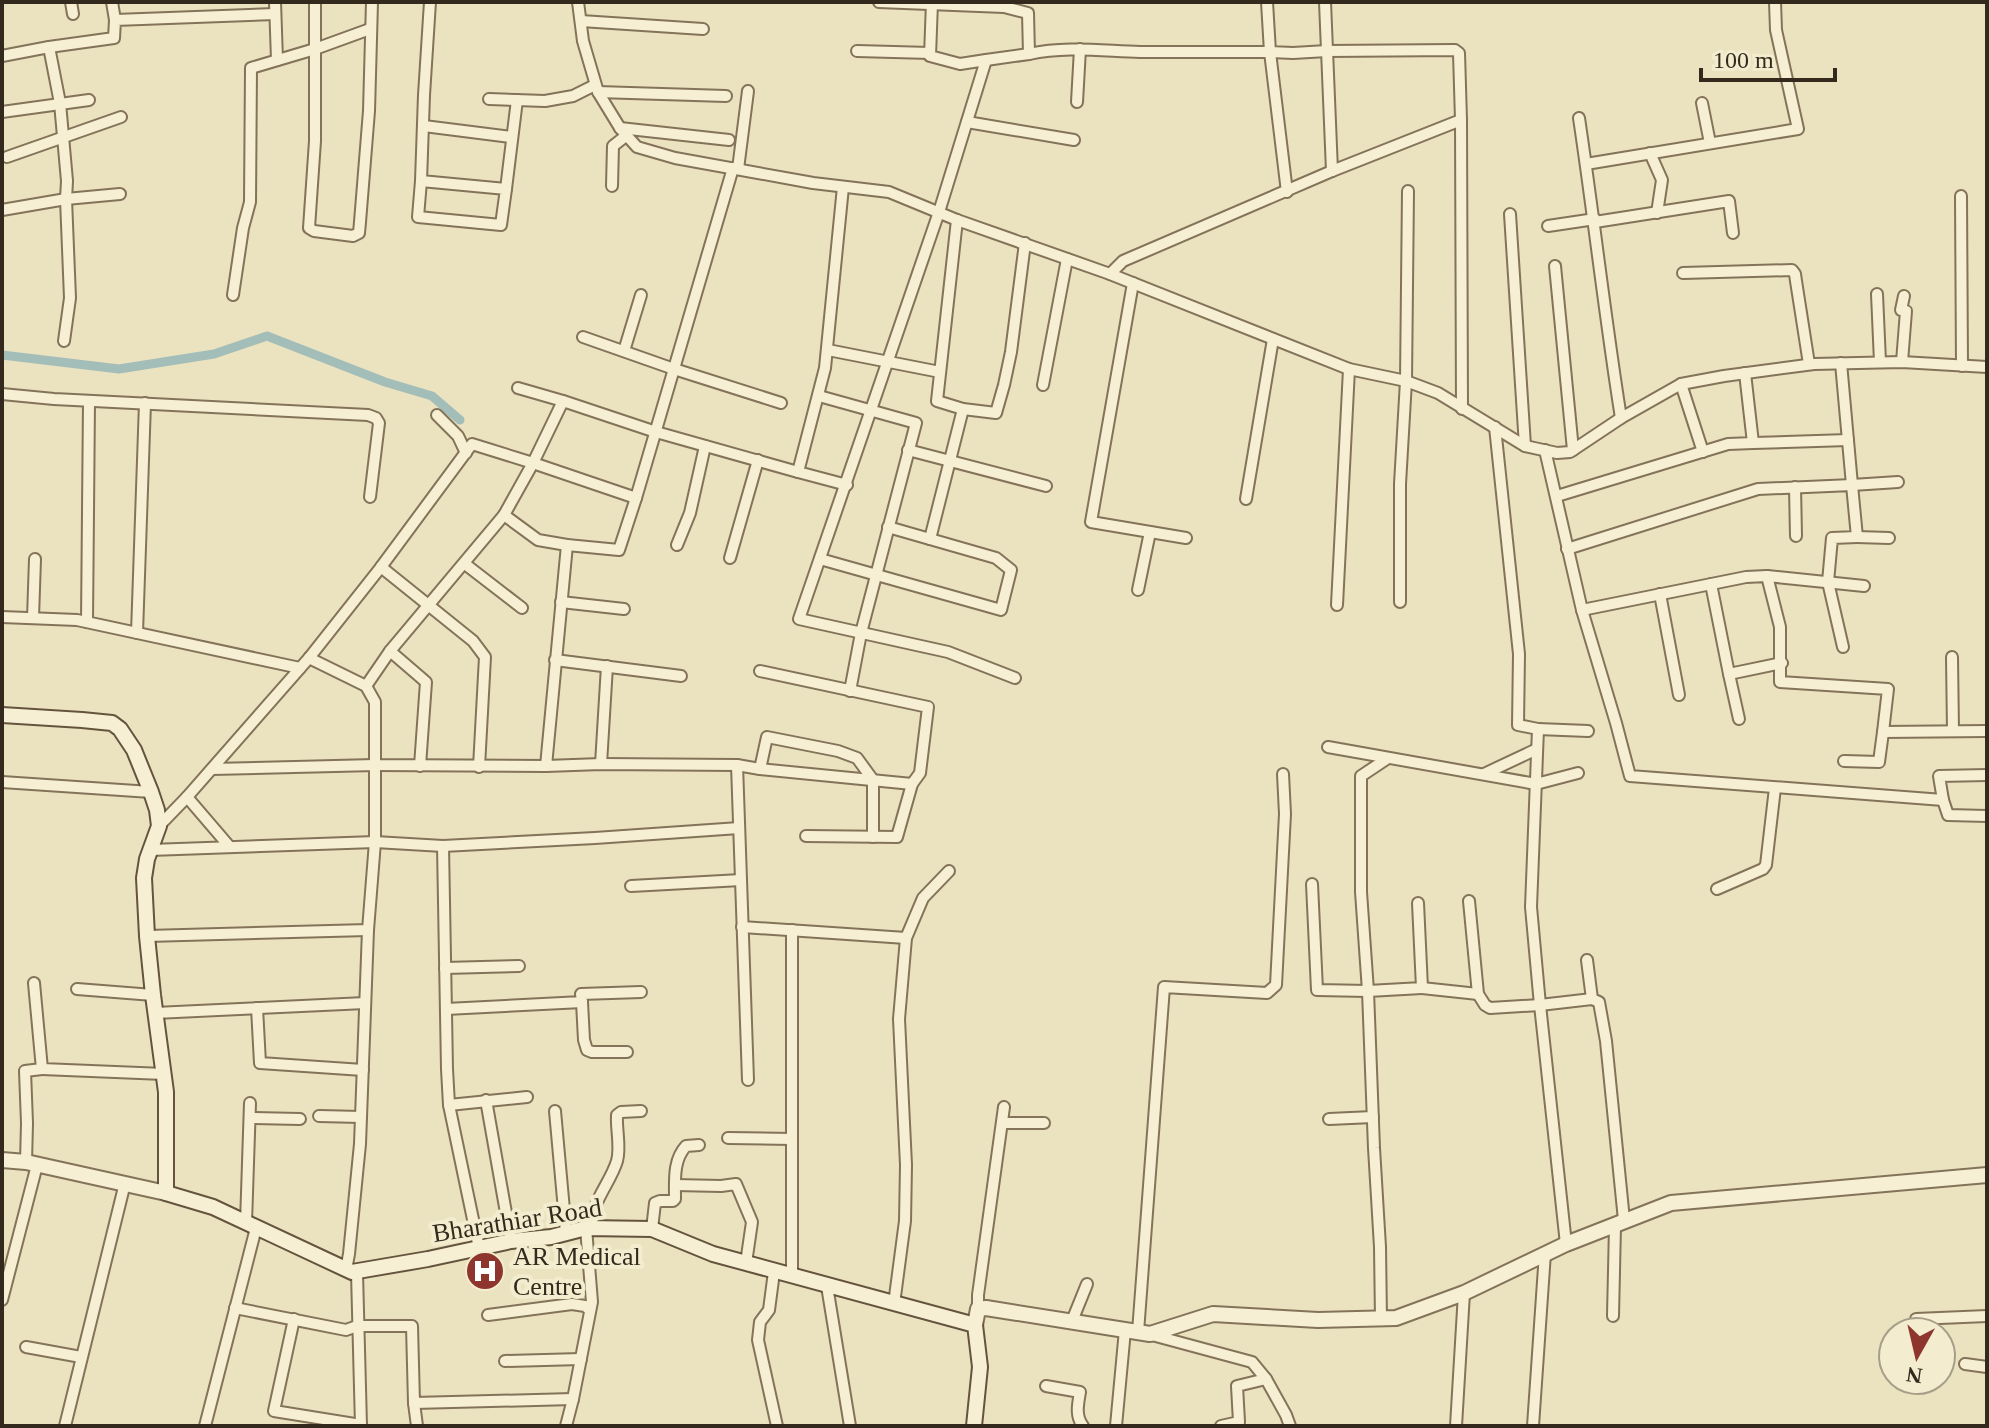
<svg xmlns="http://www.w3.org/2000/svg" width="1989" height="1428" font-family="Georgia,serif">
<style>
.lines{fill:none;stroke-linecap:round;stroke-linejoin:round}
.canal{stroke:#a3bdb8;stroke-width:9}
.minor-casing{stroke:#837359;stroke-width:14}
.tertiary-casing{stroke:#837359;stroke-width:18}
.secondary-casing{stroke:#64543d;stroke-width:18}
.minor{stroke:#f6efd3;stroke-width:10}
.tertiary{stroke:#f6efd3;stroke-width:14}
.secondary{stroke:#f6efd3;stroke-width:14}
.labels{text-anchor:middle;stroke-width:8;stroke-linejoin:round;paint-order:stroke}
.street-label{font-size:26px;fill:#332a1d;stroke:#f3eccf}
.poi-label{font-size:26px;fill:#332a1d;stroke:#f3eccf;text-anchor:start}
</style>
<rect width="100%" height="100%" fill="#ebe2c0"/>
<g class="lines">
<polyline class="canal" points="2,355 119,369 214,354 267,336 385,382 432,396 460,420"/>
<defs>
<g id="minor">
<polyline points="71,2 73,14"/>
<polyline points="112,2 115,20"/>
<polyline points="275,2 277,60"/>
<polyline points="315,2 315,141 309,228 314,231 353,236 359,233 360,222 369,111 372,2"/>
<polyline points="578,2 583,41 598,92 620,128 637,147 675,158 813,183 889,192 957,220 1110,274 1349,369 1406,381 1438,393 1525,446 1557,453 1570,452 1621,418 1681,384 1724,376 1814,364 1902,362 1987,367"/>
<polyline points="879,2 1004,7"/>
<polyline points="932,2 930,56 960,64 986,60 939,212 799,619 948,652 1015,678"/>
<polyline points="1325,2 1332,171"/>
<polyline points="581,21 703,29"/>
<polyline points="49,47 60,103 67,181 66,199 70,298 64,341"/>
<polyline points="857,51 930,53"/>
<path d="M1029 54C1066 46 1102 51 1140 52 1183 52 1226 52 1270 52L1287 192"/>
<polyline points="2,56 49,47 114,38 115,20 275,14"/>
<polyline points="986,60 1029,54 1028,13 1004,7 1004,2"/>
<polyline points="598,92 726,96"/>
<polyline points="489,99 545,101 573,96 595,85"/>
<polyline points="1077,102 1080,49"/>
<polyline points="1702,103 1710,143"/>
<polyline points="2,112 89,100"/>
<path d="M1579 118C1594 218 1605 318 1621 418"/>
<polyline points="1461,120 1462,409"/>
<polyline points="967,122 1074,140"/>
<polyline points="424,126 511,137"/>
<polyline points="620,128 729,140"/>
<polyline points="1650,153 1662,180 1657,213"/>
<polyline points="7,157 121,117"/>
<polyline points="1586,164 1798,129 1776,30 1775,2"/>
<polyline points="738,169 748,91"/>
<polyline points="421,181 506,189 501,225 418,217 421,181 424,95 430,2"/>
<polyline points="612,186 613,146 627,135"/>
<polyline points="843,187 825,368 798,472 847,485"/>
<polyline points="506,189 517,100"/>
<polyline points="1961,196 1962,366"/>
<polyline points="2,210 66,199 120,194"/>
<polyline points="1510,214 1525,446"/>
<polyline points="1595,222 1729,201 1733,233"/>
<polyline points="1548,226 1595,219"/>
<polyline points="1555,266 1573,450"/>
<polyline points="1683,273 1792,270 1795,274 1796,281 1809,364"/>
<polyline points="1110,274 1123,261 1332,171 1461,120 1459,53 1455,50 1327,51 1293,53 1270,52 1267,2"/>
<polyline points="1133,283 1091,522 1186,538"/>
<polyline points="1877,294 1880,362"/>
<polyline points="233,295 243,228 250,202 251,68 315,49 370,29"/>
<polyline points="583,337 674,369 781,403"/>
<polyline points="828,350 940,372"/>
<polyline points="624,351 641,295"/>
<polyline points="1902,362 1906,311 1901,310 1904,296"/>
<polyline points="1841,363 1852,485 1898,482"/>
<polyline points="1681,384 1703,452"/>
<polyline points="1043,385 1067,259"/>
<polyline points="518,388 563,401"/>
<polyline points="2,394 54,399 368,415 376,418 379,423 370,497"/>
<polyline points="819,396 916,423 861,633 850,691"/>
<polyline points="963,409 996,413 1004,385 1011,352 1025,243"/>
<polyline points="437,415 458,436 466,453"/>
<polyline points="1495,427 1519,654 1518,725 1538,729 1531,907 1540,1005 1566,1244"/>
<polyline points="1753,443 1848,440"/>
<polyline points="908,450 1046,486"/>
<polyline points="1545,450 1582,610 1616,723 1630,776 1943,800"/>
<polyline points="1795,487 1796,536"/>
<polyline points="1557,496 1728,444 1753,443 1745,373"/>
<polyline points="1246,499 1273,339"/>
<polyline points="504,515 538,540 567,545 546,766 601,764 737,765 760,769 912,784"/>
<polyline points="1857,537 1889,538"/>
<polyline points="930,539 963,409 937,401 957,220"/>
<polyline points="567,545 619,550 636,498"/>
<polyline points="677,545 690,513 705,446"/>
<polyline points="1567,549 1758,489 1852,485 1857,537 1832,538 1828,582 1843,647"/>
<polyline points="730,558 758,460"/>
<polyline points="820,559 1001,610 1011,570 996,558 888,527"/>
<polyline points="465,564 522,608"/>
<polyline points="381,567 473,641 485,657 479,767"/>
<polyline points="1767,576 1864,586"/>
<polyline points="1711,584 1729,674 1782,663"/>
<polyline points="1138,590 1150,532"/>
<polyline points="1660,594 1679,695"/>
<polyline points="561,602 624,609"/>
<polyline points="1400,602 1400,484 1406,381 1408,191"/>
<polyline points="1337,605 1349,369"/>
<polyline points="1582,610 1746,577 1767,576 1780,627 1780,682 1888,689 1883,732 1987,731"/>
<polyline points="2,617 77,620 300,668"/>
<polyline points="33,618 35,559"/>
<polyline points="87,622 89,401"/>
<polyline points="137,633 145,403"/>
<polyline points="390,651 426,682 420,766"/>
<polyline points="1952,657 1953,731"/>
<polyline points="309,658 366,686 390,651 504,515 533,463 563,401 656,432 798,472"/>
<polyline points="555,660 681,676"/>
<polyline points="760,671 928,707 920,773 912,784 897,837 806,836"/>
<polyline points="1729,674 1739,719"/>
<polyline points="366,686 375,702 375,765 546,766"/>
<polyline points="1538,729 1588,731"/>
<polyline points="1328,747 1536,784 1578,773"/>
<polyline points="1844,761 1879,762 1883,732"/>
<polyline points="601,764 607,666"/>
<polyline points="737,765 748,1080"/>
<polyline points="760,769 767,737 838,751 857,758 873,780 873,837"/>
<polyline points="1484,774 1537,749"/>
<polyline points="1987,775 1939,776 1943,800 1948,815 1987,816"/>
<polyline points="2,782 151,792"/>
<polyline points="187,797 229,846"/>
<polyline points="159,826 187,797 309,658 381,567 472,444 533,463 636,498 733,168"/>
<polyline points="150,850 375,842 443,846"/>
<polyline points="1312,884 1317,990 1368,991 1361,892 1361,776 1388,758"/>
<polyline points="631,886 741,880"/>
<polyline points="1717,889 1763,869 1766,865 1775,788"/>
<polyline points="1469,901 1478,994 1485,1005 1490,1008 1540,1005 1592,999"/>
<polyline points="742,927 906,938"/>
<polyline points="792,930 792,1277"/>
<polyline points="147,936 368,930 375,842 375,765 212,769"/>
<polyline points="1587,960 1592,999 1599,1002 1606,1041 1624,1220"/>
<polyline points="445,968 519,966"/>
<polyline points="34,983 42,1069 164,1074"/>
<polyline points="1422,988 1478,994"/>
<polyline points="77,989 153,995"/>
<polyline points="582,1002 584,1040 587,1050 592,1052 627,1052"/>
<polyline points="257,1008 260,1063 363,1070"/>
<polyline points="446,1009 582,1002 581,994 641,992"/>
<polyline points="155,1013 365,1003"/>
<polyline points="486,1100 511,1241"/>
<polyline points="449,1105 527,1097"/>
<polyline points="555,1111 566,1232"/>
<polyline points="319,1116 361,1117"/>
<polyline points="250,1118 300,1119"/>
<polyline points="1329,1119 1373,1117"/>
<polyline points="1002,1123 1044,1123"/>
<polyline points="728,1138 792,1139"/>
<polyline points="26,1162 27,1123 25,1071 42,1069"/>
<polyline points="675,1185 721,1186 736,1184 752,1222 746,1263"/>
<polyline points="246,1223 250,1103"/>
<path d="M592 1228C590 1203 610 1184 617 1161 621 1147 616 1130 617 1115L621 1112 641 1111"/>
<path d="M652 1229 655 1203 660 1201H673L675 1199C675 1180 673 1160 686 1146L699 1145"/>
<polyline points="479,1248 449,1105 447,1069 443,846 595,838 739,828"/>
<polyline points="346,1270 349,1254 360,1144 368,930"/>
<polyline points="774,1272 769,1310 760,1322 758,1340 777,1426"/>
<polyline points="357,1273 361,1426"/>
<polyline points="827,1286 850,1426"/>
<polyline points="2,1300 37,1165"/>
<polyline points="894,1304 905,1221 906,1165 899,1019 906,938 923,898 949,871"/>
<polyline points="235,1308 346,1330 357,1326 412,1326 414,1403 573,1399"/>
<polyline points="978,1309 978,1295 1004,1107"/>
<polyline points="488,1315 572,1304 585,1306 590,1310"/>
<polyline points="1613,1316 1615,1226"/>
<polyline points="294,1319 274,1411 361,1425"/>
<polyline points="1381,1319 1380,1247 1374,1148 1368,991 1422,988 1418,903"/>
<polyline points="1916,1319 1987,1316"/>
<polyline points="1072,1321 1087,1284"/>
<polyline points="1138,1332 1164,987 1267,993 1276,985 1285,814 1283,774"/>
<polyline points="1152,1335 1252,1362 1266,1379 1286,1415 1290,1426"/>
<polyline points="26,1347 81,1357"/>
<polyline points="505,1361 581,1359"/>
<polyline points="1965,1364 1987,1367"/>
<path d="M1046 1386 1080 1392C1078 1404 1075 1416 1083 1426"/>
<polyline points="414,1403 417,1426"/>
<polyline points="65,1426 125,1183"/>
<polyline points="205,1426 256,1228"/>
<polyline points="566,1426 573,1399 592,1302 586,1228"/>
<polyline points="1116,1426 1125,1330"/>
<polyline points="1221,1426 1239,1422 1237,1386 1266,1379"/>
<polyline points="1456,1426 1464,1293"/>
<polyline points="1533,1426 1545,1253"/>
</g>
<g id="tertiary">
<polyline points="2,1160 26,1162 166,1193"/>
<polyline points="975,1325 978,1309 986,1308 1150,1334 1213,1314 1318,1320 1396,1318 1464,1293 1566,1244 1671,1203 1987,1175"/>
</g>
<polyline id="secondary" points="2,715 82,720 112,723 120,729 134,750 151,792 157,810 159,826 147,859 144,878 147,936 153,995 166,1092 166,1193 213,1207 352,1272 428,1259 511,1241 551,1237 586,1228 652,1229 713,1254 975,1325 980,1367 974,1426"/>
</defs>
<use href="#minor" class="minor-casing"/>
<use href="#tertiary" class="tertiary-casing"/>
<use href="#secondary" class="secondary-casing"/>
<use href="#minor" class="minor"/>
<use href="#tertiary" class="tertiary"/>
<use href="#secondary" class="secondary"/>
</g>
<defs>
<symbol id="hospital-disc" viewBox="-11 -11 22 22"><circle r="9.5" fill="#8e362d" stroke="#f3eccf"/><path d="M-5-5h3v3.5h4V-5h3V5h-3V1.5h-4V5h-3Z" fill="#fff"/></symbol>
</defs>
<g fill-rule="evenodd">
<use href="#hospital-disc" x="463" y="1249" width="44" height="44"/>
</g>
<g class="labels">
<g class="street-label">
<text transform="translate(517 1220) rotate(-9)" y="9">Bharathiar Road</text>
</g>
<g class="poi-label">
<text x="513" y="1265">AR Medical<tspan x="513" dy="30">Centre</tspan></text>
</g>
</g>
<rect width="1989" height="1428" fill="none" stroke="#332a1d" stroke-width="8"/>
<g transform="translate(1917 1356) rotate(188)"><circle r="38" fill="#f3eccf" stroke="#a69e88" stroke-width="2"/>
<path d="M0-6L14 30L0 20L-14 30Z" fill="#8e362d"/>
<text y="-12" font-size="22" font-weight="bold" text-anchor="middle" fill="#332a1d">N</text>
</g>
<path d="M1701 68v12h134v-12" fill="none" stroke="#332a1d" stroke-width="4"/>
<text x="1713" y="68" font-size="24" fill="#332a1d" stroke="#f3eccf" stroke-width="6" paint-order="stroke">100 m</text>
</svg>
